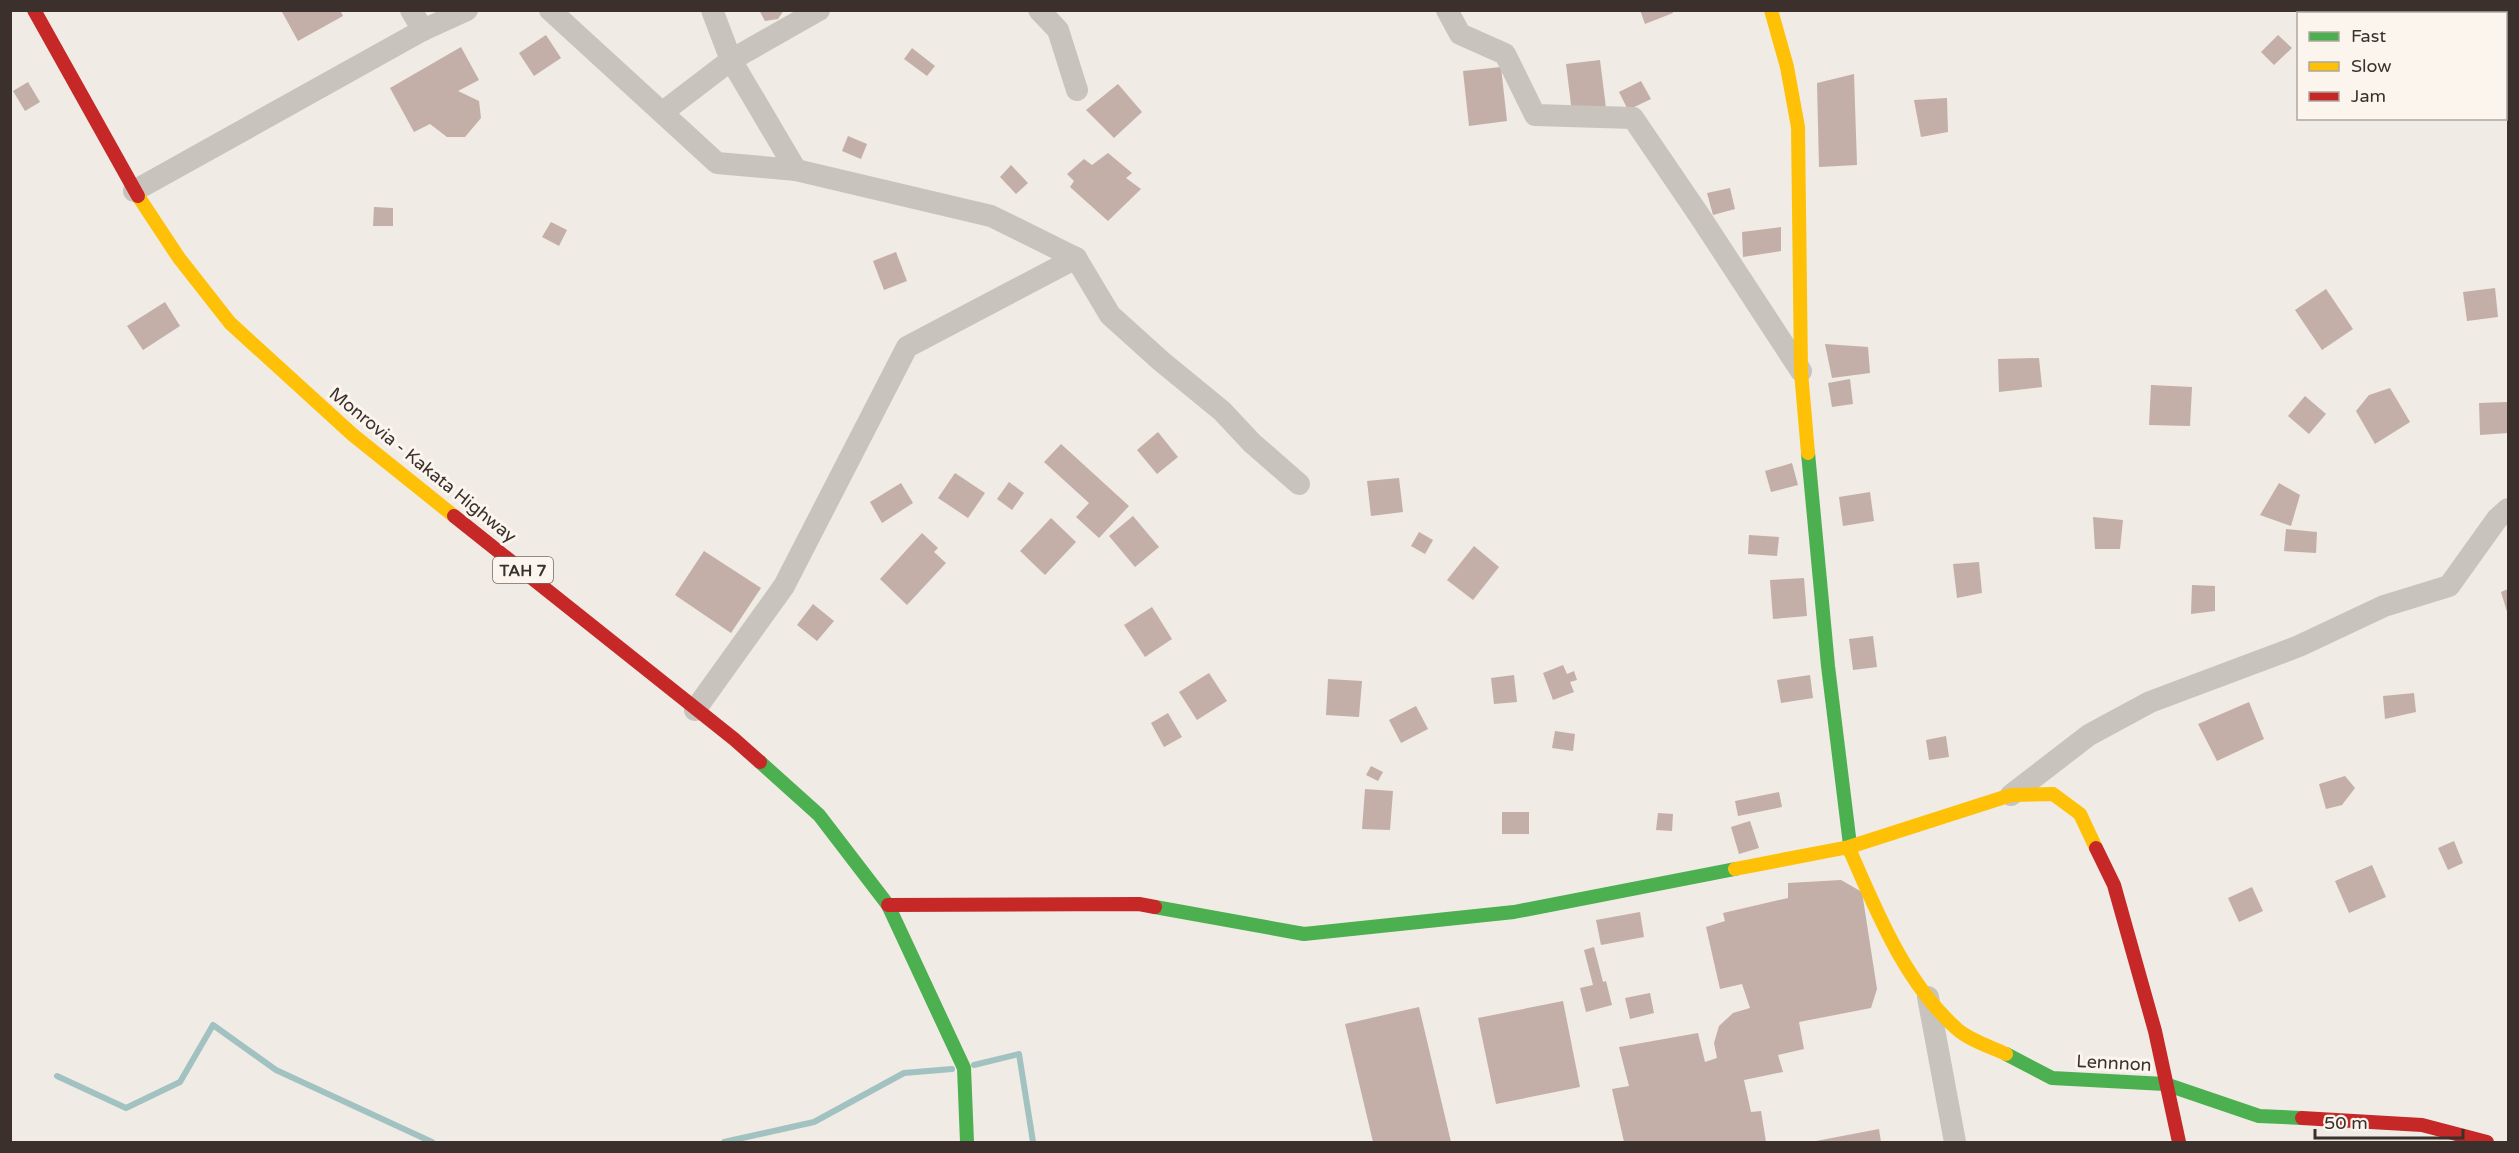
<svg xmlns="http://www.w3.org/2000/svg" width="2519" height="1153" font-family="'Varela Round',sans-serif">
<style>
.lines{fill:none;stroke-linecap:round;stroke-linejoin:round}
.stream{stroke:#a1c2c1;stroke-width:6}
.building{fill:#c3afa7}
.street{stroke:#c9c3be;stroke-width:22}
.fast{stroke:#4caf50;stroke-width:14}
.slow{stroke:#ffc107;stroke-width:14}
.jam{stroke:#c62828;stroke-width:14}
.labels{text-anchor:middle;stroke-width:6;stroke-linejoin:round;paint-order:stroke}
.shield{fill:#fbf5ee;stroke:#756b66;stroke-width:1.5}
.shield-label{font-size:16px;font-weight:bold;fill:#3b302b}
.street-label{font-size:18px;fill:#3b302b;stroke:#fbf5ee}
</style>
<rect width="100%" height="100%" fill="#f0ebe5"/>
<g class="lines">
<g class="stream">
<polyline points="974,1065 1019,1054 1033,1142"/>
<polyline points="57,1076 126,1108 180,1082 213,1025 276,1070 432,1142"/>
<polyline points="724,1142 814,1122 904,1073 952,1069"/>
</g>
</g>
<g class="building">
<polygon points="281,10 340,10 343,16 298,41"/>
<polygon points="759,10 784,10 778,19 765,21"/>
<polygon points="1640,10 1672,10 1673,13 1645,24"/>
<polygon points="546,35 561,58 534,76 519,53"/>
<polygon points="2278,35 2292,48 2274,65 2261,52"/>
<polygon points="461,47 479,80 458,91 479,101 481,118 465,137 447,137 430,124 414,132 390,88"/>
<polygon points="912,48 935,66 927,76 904,59"/>
<polygon points="1600,60 1606,108 1572,113 1566,64"/>
<polygon points="1501,67 1507,121 1469,126 1463,71"/>
<polygon points="1854,74 1857,165 1819,167 1817,83"/>
<polygon points="1641,81 1651,99 1628,110 1619,92"/>
<polygon points="28,82 40,102 25,111 13,91"/>
<polygon points="1118,84 1142,112 1114,138 1086,110"/>
<polygon points="1947,98 1948,132 1921,137 1914,100"/>
<polygon points="848,136 867,144 861,159 842,151"/>
<polygon points="1108,153 1132,173 1126,178 1141,189 1108,221 1070,187 1074,181 1067,174 1084,159 1092,165"/>
<polygon points="1011,165 1028,183 1016,194 1000,177"/>
<polygon points="1730,188 1735,209 1713,215 1707,193"/>
<polygon points="374,207 393,208 393,226 373,226"/>
<polygon points="551,222 567,230 559,246 542,237"/>
<polygon points="1781,227 1781,251 1743,257 1742,232"/>
<polygon points="896,252 907,281 884,290 873,261"/>
<polygon points="2495,288 2498,317 2467,321 2463,292"/>
<polygon points="2326,289 2353,329 2322,350 2295,310"/>
<polygon points="165,302 180,326 143,350 127,326"/>
<polygon points="1825,344 1868,347 1870,373 1832,378"/>
<polygon points="2039,358 2042,387 1999,392 1998,359"/>
<polygon points="1850,379 1853,404 1832,407 1828,383"/>
<polygon points="2151,385 2192,387 2190,426 2149,425"/>
<polygon points="2390,388 2410,422 2375,444 2356,411 2369,395"/>
<polygon points="2305,396 2326,414 2309,434 2288,416"/>
<polygon points="2507,402 2508,433 2480,435 2479,403"/>
<polygon points="1158,432 1178,457 1157,474 1137,450"/>
<polygon points="1061,444 1129,506 1099,538 1076,517 1089,503 1044,462"/>
<polygon points="1792,463 1798,485 1771,492 1765,471"/>
<polygon points="955,473 985,493 968,518 938,498"/>
<polygon points="1399,478 1403,512 1371,516 1367,481"/>
<polygon points="1009,482 1024,493 1012,510 997,499"/>
<polygon points="901,483 913,503 882,523 870,502"/>
<polygon points="2279,483 2300,495 2291,526 2260,515"/>
<polygon points="1870,492 1874,521 1843,526 1839,497"/>
<polygon points="1133,516 1159,547 1135,567 1109,536"/>
<polygon points="2093,517 2123,520 2120,549 2095,549"/>
<polygon points="1051,518 1076,542 1045,575 1020,551"/>
<polygon points="2286,529 2317,532 2316,553 2284,551"/>
<polygon points="1419,532 1433,540 1425,554 1411,546"/>
<polygon points="922,533 938,548 934,552 946,563 907,605 880,579"/>
<polygon points="1749,535 1779,537 1777,556 1748,554"/>
<polygon points="1474,546 1499,567 1473,600 1447,580"/>
<polygon points="704,551 761,588 731,633 675,595"/>
<polygon points="1979,562 1982,593 1957,598 1953,564"/>
<polygon points="1804,578 1807,616 1773,619 1770,580"/>
<polygon points="2192,585 2215,586 2215,611 2191,614"/>
<polygon points="2508,589 2508,615 2501,592"/>
<polygon points="813,604 834,621 817,641 797,625"/>
<polygon points="1152,607 1172,639 1145,657 1124,625"/>
<polygon points="1873,636 1877,667 1853,670 1849,639"/>
<polygon points="1563,665 1567,674 1574,671 1577,680 1570,682 1574,692 1553,700 1543,673"/>
<polygon points="1209,673 1227,701 1197,720 1179,692"/>
<polygon points="1514,675 1517,702 1494,704 1491,678"/>
<polygon points="1810,675 1813,698 1781,703 1777,680"/>
<polygon points="1328,679 1362,681 1359,717 1326,715"/>
<polygon points="2414,693 2416,712 2385,719 2383,696"/>
<polygon points="2249,702 2264,739 2217,761 2198,724"/>
<polygon points="1416,706 1428,729 1401,743 1389,720"/>
<polygon points="1168,713 1182,737 1164,747 1151,723"/>
<polygon points="1555,731 1575,734 1573,751 1552,748"/>
<polygon points="1946,736 1949,757 1929,760 1926,740"/>
<polygon points="1371,766 1383,772 1378,781 1366,775"/>
<polygon points="2345,776 2355,788 2342,805 2326,809 2319,784"/>
<polygon points="1365,789 1393,791 1390,830 1362,829"/>
<polygon points="1779,792 1782,807 1738,816 1735,801"/>
<rect x="1502" y="812" width="27" height="22"/>
<polygon points="1658,813 1673,814 1672,831 1656,830"/>
<polygon points="1750,821 1759,848 1739,854 1731,827"/>
<polygon points="2454,841 2463,863 2448,870 2438,848"/>
<polygon points="2372,865 2386,897 2349,913 2335,881"/>
<polygon points="1841,880 1862,892 1877,989 1871,1008 1799,1022 1804,1049 1778,1055 1783,1072 1744,1080 1751,1112 1761,1111 1766,1142 1624,1142 1612,1089 1629,1086 1619,1047 1698,1033 1705,1062 1717,1058 1714,1043 1719,1026 1733,1013 1750,1008 1742,984 1720,989 1706,927 1725,921 1723,913 1788,898 1788,883"/>
<polygon points="2252,887 2263,911 2239,922 2228,898"/>
<polygon points="1640,912 1644,937 1601,945 1596,920"/>
<polygon points="1594,947 1603,982 1606,981 1612,1005 1586,1012 1580,988 1593,985 1584,950"/>
<polygon points="1650,993 1654,1013 1630,1019 1625,998"/>
<polygon points="1563,1001 1580,1087 1496,1104 1478,1018"/>
<polygon points="1419,1007 1451,1142 1373,1142 1345,1024"/>
<polygon points="1879,1129 1881,1142 1816,1142 1816,1141"/>
</g>
<g class="lines">
<g class="street">
<polyline points="411,10 423,30"/>
<polyline points="550,10 717,163 796,170 991,216 1076,258 1110,315 1161,361 1222,411 1252,443 1299,484"/>
<polyline points="712,10 731,60 796,170"/>
<polyline points="1039,10 1058,30 1077,90"/>
<polyline points="1447,10 1460,34 1505,54 1535,115 1633,118 1699,215 1801,371"/>
<polyline points="2506,15 2508,18"/>
<polyline points="663,112 731,60 819,10"/>
<polyline points="134,191 423,30 467,10"/>
<polyline points="695,710 784,586 907,347 1076,258"/>
<polyline points="2011,795 2089,735 2150,702 2299,646 2384,606 2449,586 2497,519 2508,509"/>
<polyline points="1928,997 1955,1142"/>
</g>
<g class="fast">
<polyline points="1808,453 1828,666 1851,853"/>
<polyline points="760,762 819,815 888,905 964,1068 967,1142"/>
<polyline points="1155,907 1304,934 1514,912 1735,869"/>
<polyline points="2006,1054 2052,1078 2165,1084 2259,1116 2302,1118"/>
</g>
<g class="slow">
<polyline points="1771,10 1787,67 1798,127 1801,372 1808,453"/>
<polyline points="138,196 179,258 230,323 353,435 454,516"/>
<path d="M1851 853C1877 913 1906 984 1957 1029 1969 1040 1991 1047 2006 1054"/>
<polyline points="1735,869 1849,847 2011,795 2053,794 2080,814 2096,848"/>
</g>
<g class="jam">
<polyline points="34,10 138,196"/>
<polyline points="454,516 734,739 760,762"/>
<polyline points="2096,848 2114,885 2155,1031 2179,1142"/>
<polyline points="888,905 1139,904 1155,907"/>
<polyline points="2302,1118 2422,1125 2487,1142"/>
</g>
</g>
<g class="labels">
<rect class="shield" x="493" y="557" width="60" height="26" rx="4.5"/>
<g class="shield-label">
<text x="523" y="576">TAH 7</text>
</g>
<g class="street-label">
<text transform="translate(423 465) rotate(39)" y="6">Monrovia - Kakata Highway</text>
<text transform="translate(2114 1063) rotate(3)" y="6">Lennnon</text>
</g>
</g>
<rect width="2519" height="1153" fill="none" stroke="#3b302b" stroke-width="24"/>
<rect x="2297" y="12" width="210" height="108" fill="#fbf5ee" stroke="#aea6a0" stroke-width="1.5"/>
<rect x="2309" y="32" width="30" height="9" fill="#4caf50" stroke="#aea6a0" stroke-width="1.5"/>
<text x="2351" y="42" font-size="18" fill="#3b302b">Fast</text>
<rect x="2309" y="62" width="30" height="9" fill="#ffc107" stroke="#aea6a0" stroke-width="1.5"/>
<text x="2351" y="72" font-size="18" fill="#3b302b">Slow</text>
<rect x="2309" y="92" width="30" height="9" fill="#c62828" stroke="#aea6a0" stroke-width="1.5"/>
<text x="2351" y="102" font-size="18" fill="#3b302b">Jam</text>
<path d="M2315 1129v9h148v-9" fill="none" stroke="#3b302b" stroke-width="3"/>
<text x="2324" y="1129" font-size="18" fill="#3b302b" stroke="#fbf5ee" stroke-width="4.5" paint-order="stroke">50 m</text>
</svg>
